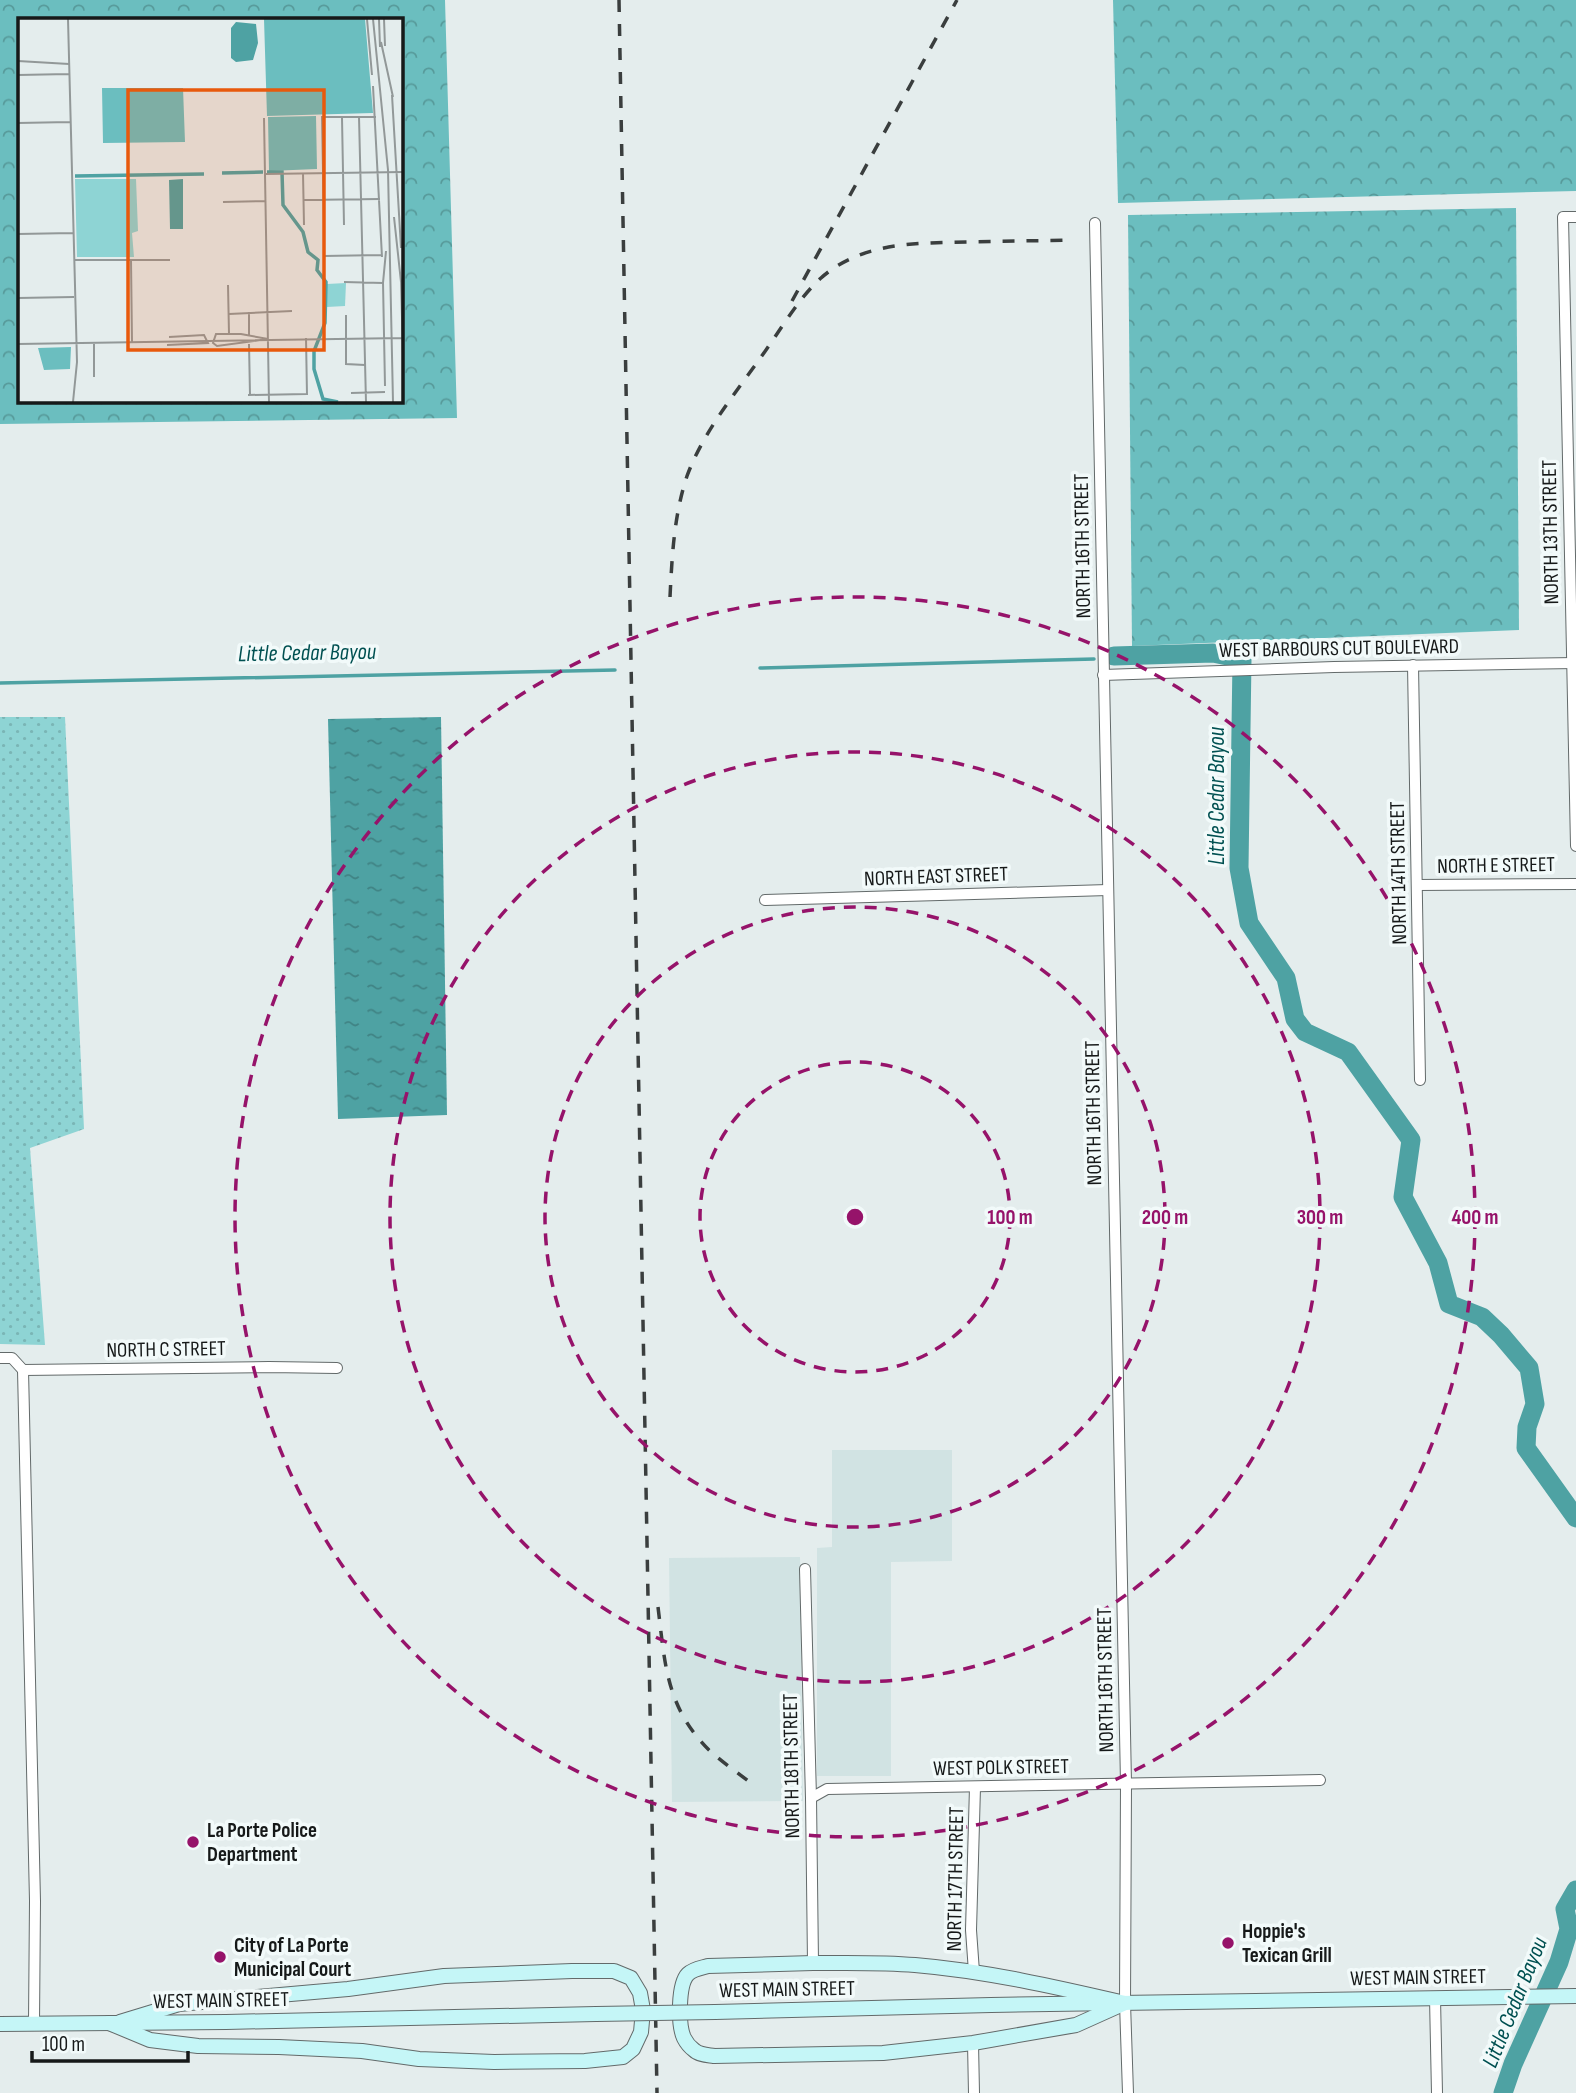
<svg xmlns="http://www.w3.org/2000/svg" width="1576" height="2093" font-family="'Sofia Sans Condensed',sans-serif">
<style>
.built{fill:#d1e3e3}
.grass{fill:url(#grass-dots)}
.forest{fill:url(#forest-crowns);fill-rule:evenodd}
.water{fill:url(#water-ripples)}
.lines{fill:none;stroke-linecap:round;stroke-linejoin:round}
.stream{stroke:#4ea2a3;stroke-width:3.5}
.river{stroke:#4ea2a3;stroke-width:19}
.street-casing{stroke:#636a6a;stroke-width:12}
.secondary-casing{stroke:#636a6a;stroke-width:16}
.street{stroke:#fff;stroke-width:10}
.secondary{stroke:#c5f6f7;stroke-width:14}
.rail{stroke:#3a3e3e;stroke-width:3.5;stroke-dasharray:12 12;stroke-linecap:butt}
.secondary-bridge-casing{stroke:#636a6a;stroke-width:16;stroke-linecap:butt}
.secondary-bridge{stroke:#c5f6f7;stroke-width:14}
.ring{fill:none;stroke:#96136a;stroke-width:3.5;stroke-dasharray:12 9}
.poi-dot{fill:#96136a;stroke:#f2fafa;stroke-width:2.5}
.labels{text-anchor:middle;stroke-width:7;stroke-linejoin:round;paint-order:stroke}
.street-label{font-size:21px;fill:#161919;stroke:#f2fafa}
.poi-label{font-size:21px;font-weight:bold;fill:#161919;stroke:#f2fafa;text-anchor:start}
.water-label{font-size:23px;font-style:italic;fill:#005051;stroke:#f2fafa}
.inset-river{fill:none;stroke:#4ea2a3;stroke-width:3.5}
.inset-road{fill:none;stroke:#929898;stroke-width:2}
.view{fill:#e8590c;fill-opacity:0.15;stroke:#e8590c;stroke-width:3.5}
.inset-edge{fill:none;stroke:#161919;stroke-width:3.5}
.centre{fill:#96136a;stroke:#f2fafa;stroke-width:3.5}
.ring-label{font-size:21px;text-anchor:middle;font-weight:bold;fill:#96136a;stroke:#f2fafa;stroke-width:7;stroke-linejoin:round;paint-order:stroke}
</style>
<defs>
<pattern id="grass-dots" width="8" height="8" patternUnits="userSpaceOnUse" patternTransform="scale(1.75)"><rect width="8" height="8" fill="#8ed4d4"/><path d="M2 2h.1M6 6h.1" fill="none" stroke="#7ab5b5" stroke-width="1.8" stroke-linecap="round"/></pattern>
<pattern id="forest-crowns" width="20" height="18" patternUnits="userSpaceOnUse" patternTransform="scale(1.75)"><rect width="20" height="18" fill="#6bbebf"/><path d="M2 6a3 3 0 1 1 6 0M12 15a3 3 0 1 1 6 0" fill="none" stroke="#579a9a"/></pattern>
<pattern id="water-ripples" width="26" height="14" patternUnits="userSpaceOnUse" patternTransform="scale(1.75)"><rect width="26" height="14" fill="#4ea2a3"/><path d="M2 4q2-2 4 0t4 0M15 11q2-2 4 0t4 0" fill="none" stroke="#408384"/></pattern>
</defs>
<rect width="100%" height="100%" fill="#e4eded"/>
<g class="built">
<polygon points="832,1450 952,1450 952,1561 891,1562 891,1776 817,1776 817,1548 832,1547"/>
<polygon points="800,1557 803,1801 672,1802 669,1558"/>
</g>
<polygon class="grass" points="0,717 65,717 84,1129 30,1148 45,1345 0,1344"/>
<g class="forest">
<path d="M0 0H445L457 418 0 424ZM19 19H401V401H19Z"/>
<polygon points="1113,0 1576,0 1576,191 1118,203"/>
<polygon points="1516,208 1519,630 1132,646 1128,215"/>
</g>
<polygon class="water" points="441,717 447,1115 338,1119 328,719"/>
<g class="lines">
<g class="stream">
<polyline points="760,668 1094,659"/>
<polyline points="0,683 615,670"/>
</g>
<g class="river">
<polyline points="1114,656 1213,653 1242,659 1239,868 1249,923 1286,978 1295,1019 1305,1032 1348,1052 1411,1140 1403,1197 1438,1263 1449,1304 1482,1317 1501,1335 1529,1368 1535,1404 1527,1427 1526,1448 1576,1518"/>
<polyline points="1503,2093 1513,2064 1559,1962 1569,1929 1565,1909 1576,1890"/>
</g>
<defs>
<g id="street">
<polyline points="1576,217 1563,217 1576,846"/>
<polyline points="1095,223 1126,1783 1125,2003 1128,2093"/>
<polyline points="1413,665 1420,1080"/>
<polyline points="1103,675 1334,667 1576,663"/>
<polyline points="1417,885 1576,884"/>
<polyline points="765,900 1108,890"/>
<polyline points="0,1358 12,1358 23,1370 269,1367 337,1368"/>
<polyline points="23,1370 35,1901 34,2023"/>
<polyline points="805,1569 811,1798 813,1963"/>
<polyline points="811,1798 827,1789 1320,1780"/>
<polyline points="974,1972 971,1930 975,1787"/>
<polyline points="1435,1998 1437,2093"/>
<polyline points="973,2043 974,2093"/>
</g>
<g id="secondary">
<path d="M813 1963C847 1963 881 1962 915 1965 986 1971 1056 1987 1125 2003L1076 2025 973 2043 883 2053 714 2056C708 2055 699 2055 694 2050 690 2047 686 2042 684 2038 678 2025 678 1984 688 1974 693 1969 701 1968 708 1966Z"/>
<polyline points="715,2012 991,2005 1576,1996"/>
<polyline points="109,2023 150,2040 198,2046 279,2047 362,2051 419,2059 494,2062 585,2061 623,2057 633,2049 641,2032 643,2010 640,1993 631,1978 614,1971 572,1971 444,1976 348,1989 179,2004 120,2022"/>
<polyline points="0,2024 226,2022 596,2014"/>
</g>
</defs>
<use href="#street" class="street-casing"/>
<use href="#secondary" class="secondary-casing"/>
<use href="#street" class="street"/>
<use href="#secondary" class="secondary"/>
<g class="rail">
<polyline points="619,0 657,2093"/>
<polyline points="792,301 957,0"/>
<path d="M670 597C672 556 674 515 687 476 704 430 738 390 766 350 783 326 799 298 821 278 831 269 844 261 857 256 892 242 930 243 967 242 1001 241 1034 241 1068 240"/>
<path d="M658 1607C665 1664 666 1707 709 1750 723 1763 741 1775 756 1787"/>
</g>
<defs>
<polyline id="secondary-bridge" points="596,2014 715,2012"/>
</defs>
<use href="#secondary-bridge" class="secondary-bridge-casing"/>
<use href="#secondary-bridge" class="secondary-bridge"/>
</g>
<g class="ring">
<circle cx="855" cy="1217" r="155"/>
<circle cx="855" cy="1217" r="310"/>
<circle cx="855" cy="1217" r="465"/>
<circle cx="855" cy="1217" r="620"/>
</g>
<g class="poi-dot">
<circle cx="193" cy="1842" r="7"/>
<circle cx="1228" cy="1943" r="7"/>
<circle cx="220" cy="1957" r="7"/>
</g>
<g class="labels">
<g class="street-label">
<text transform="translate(1550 532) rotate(-91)" y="7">NORTH 13TH STREET</text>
<text transform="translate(1082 546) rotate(-91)" y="7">NORTH 16TH STREET</text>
<text transform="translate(1339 648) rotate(-1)" y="7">WEST BARBOURS CUT BOULEVARD</text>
<text transform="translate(1496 865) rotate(-1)" y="7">NORTH E STREET</text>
<text transform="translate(1398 873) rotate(-91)" y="7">NORTH 14TH STREET</text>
<text transform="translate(936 876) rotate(-2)" y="7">NORTH EAST STREET</text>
<text transform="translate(1093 1113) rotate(-91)" y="7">NORTH 16TH STREET</text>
<text transform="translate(166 1349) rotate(-1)" y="7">NORTH C STREET</text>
<text transform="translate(1105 1680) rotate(-91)" y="7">NORTH 16TH STREET</text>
<text transform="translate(791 1766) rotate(-91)" y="7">NORTH 18TH STREET</text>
<text transform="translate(1001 1767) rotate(-1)" y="7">WEST POLK STREET</text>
<text transform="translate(955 1879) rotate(-89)" y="7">NORTH 17TH STREET</text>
<text transform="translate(1418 1977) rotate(-1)" y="7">WEST MAIN STREET</text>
<text transform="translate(787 1989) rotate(-1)" y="7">WEST MAIN STREET</text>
<text transform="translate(221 2000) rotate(-1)" y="7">WEST MAIN STREET</text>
</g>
<g class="poi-label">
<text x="207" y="1837">La Porte Police<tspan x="207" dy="24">Department</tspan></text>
<text x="1242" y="1938">Hoppie's<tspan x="1242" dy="24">Texican Grill</tspan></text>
<text x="234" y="1952">City of La Porte<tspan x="234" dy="24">Municipal Court</tspan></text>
</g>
<g class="water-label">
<text transform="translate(307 652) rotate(-1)" y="8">Little Cedar Bayou</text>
<text transform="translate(1216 796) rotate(-90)" y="8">Little Cedar Bayou</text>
<text transform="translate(1514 2002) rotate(-68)" y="8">Little Cedar Bayou</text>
</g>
</g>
<g transform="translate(18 18)">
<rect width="385" height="385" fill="#e4eded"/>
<path d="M57 161H118L120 213 114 215 116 239H59Z" fill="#8ed4d4"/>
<path d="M246 1H347L355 95 249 98ZM84 70H165L167 124 85 125ZM298 98 299 151 251 153 250 99ZM53 329 52 351 26 352 20 330Z" fill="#6bbebf"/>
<path d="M328 265 327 288 309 289V266Z" fill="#8ed4d4"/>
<path d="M218 4 238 6 240 25 235 42 218 44 213 40V10ZM165 161V211H152L151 162Z" fill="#4ea2a3"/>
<path class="inset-river" d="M249 154H264L265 187 285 214 290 234 300 242 299 252 308 264 307 305 296 333V351L305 381 320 384M204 155 245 154M57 158 186 156"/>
<path class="inset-road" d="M50 1 59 344 55 384M349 1 354 57M355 1 370 152 375 384M361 1 362 29M366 1 367 28M363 24 375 79M0 43 51 46M0 57 51 56M355 68 364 239M374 77 383 230M341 99 348 384M246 100 251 384M324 100 326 207M0 105 52 104M285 155 286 207M247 156 385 154M286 182 362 181M205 184 247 183M376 199 383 264M306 207 304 99H358M0 216 55 215M306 238 364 237M56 242H152M113 242 114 324M383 262 385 337M326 264 365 265M365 264 367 368M365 265 368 233M210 267 211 316M0 280 56 279M211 296 274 293M328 297V346L347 347M198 316H223L250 321 199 328 195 325ZM231 317V294M288 320 289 377M0 326 385 320M231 326 232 377M149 327 190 325 186 317 151 319M76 359V324M333 375 367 374M230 377 289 376"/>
<path class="view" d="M110 72H306V332H110Z"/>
<rect width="385" height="385" class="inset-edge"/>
</g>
<circle cx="855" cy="1217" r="10" class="centre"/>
<g class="ring-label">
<text x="1010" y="1224">100 m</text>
<text x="1165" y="1224">200 m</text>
<text x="1320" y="1224">300 m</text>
<text x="1475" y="1224">400 m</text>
</g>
<path d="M32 2051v10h156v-10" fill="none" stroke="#161919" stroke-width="3.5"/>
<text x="42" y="2051" font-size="21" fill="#161919" stroke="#f2fafa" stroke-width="5" paint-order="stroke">100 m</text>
</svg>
